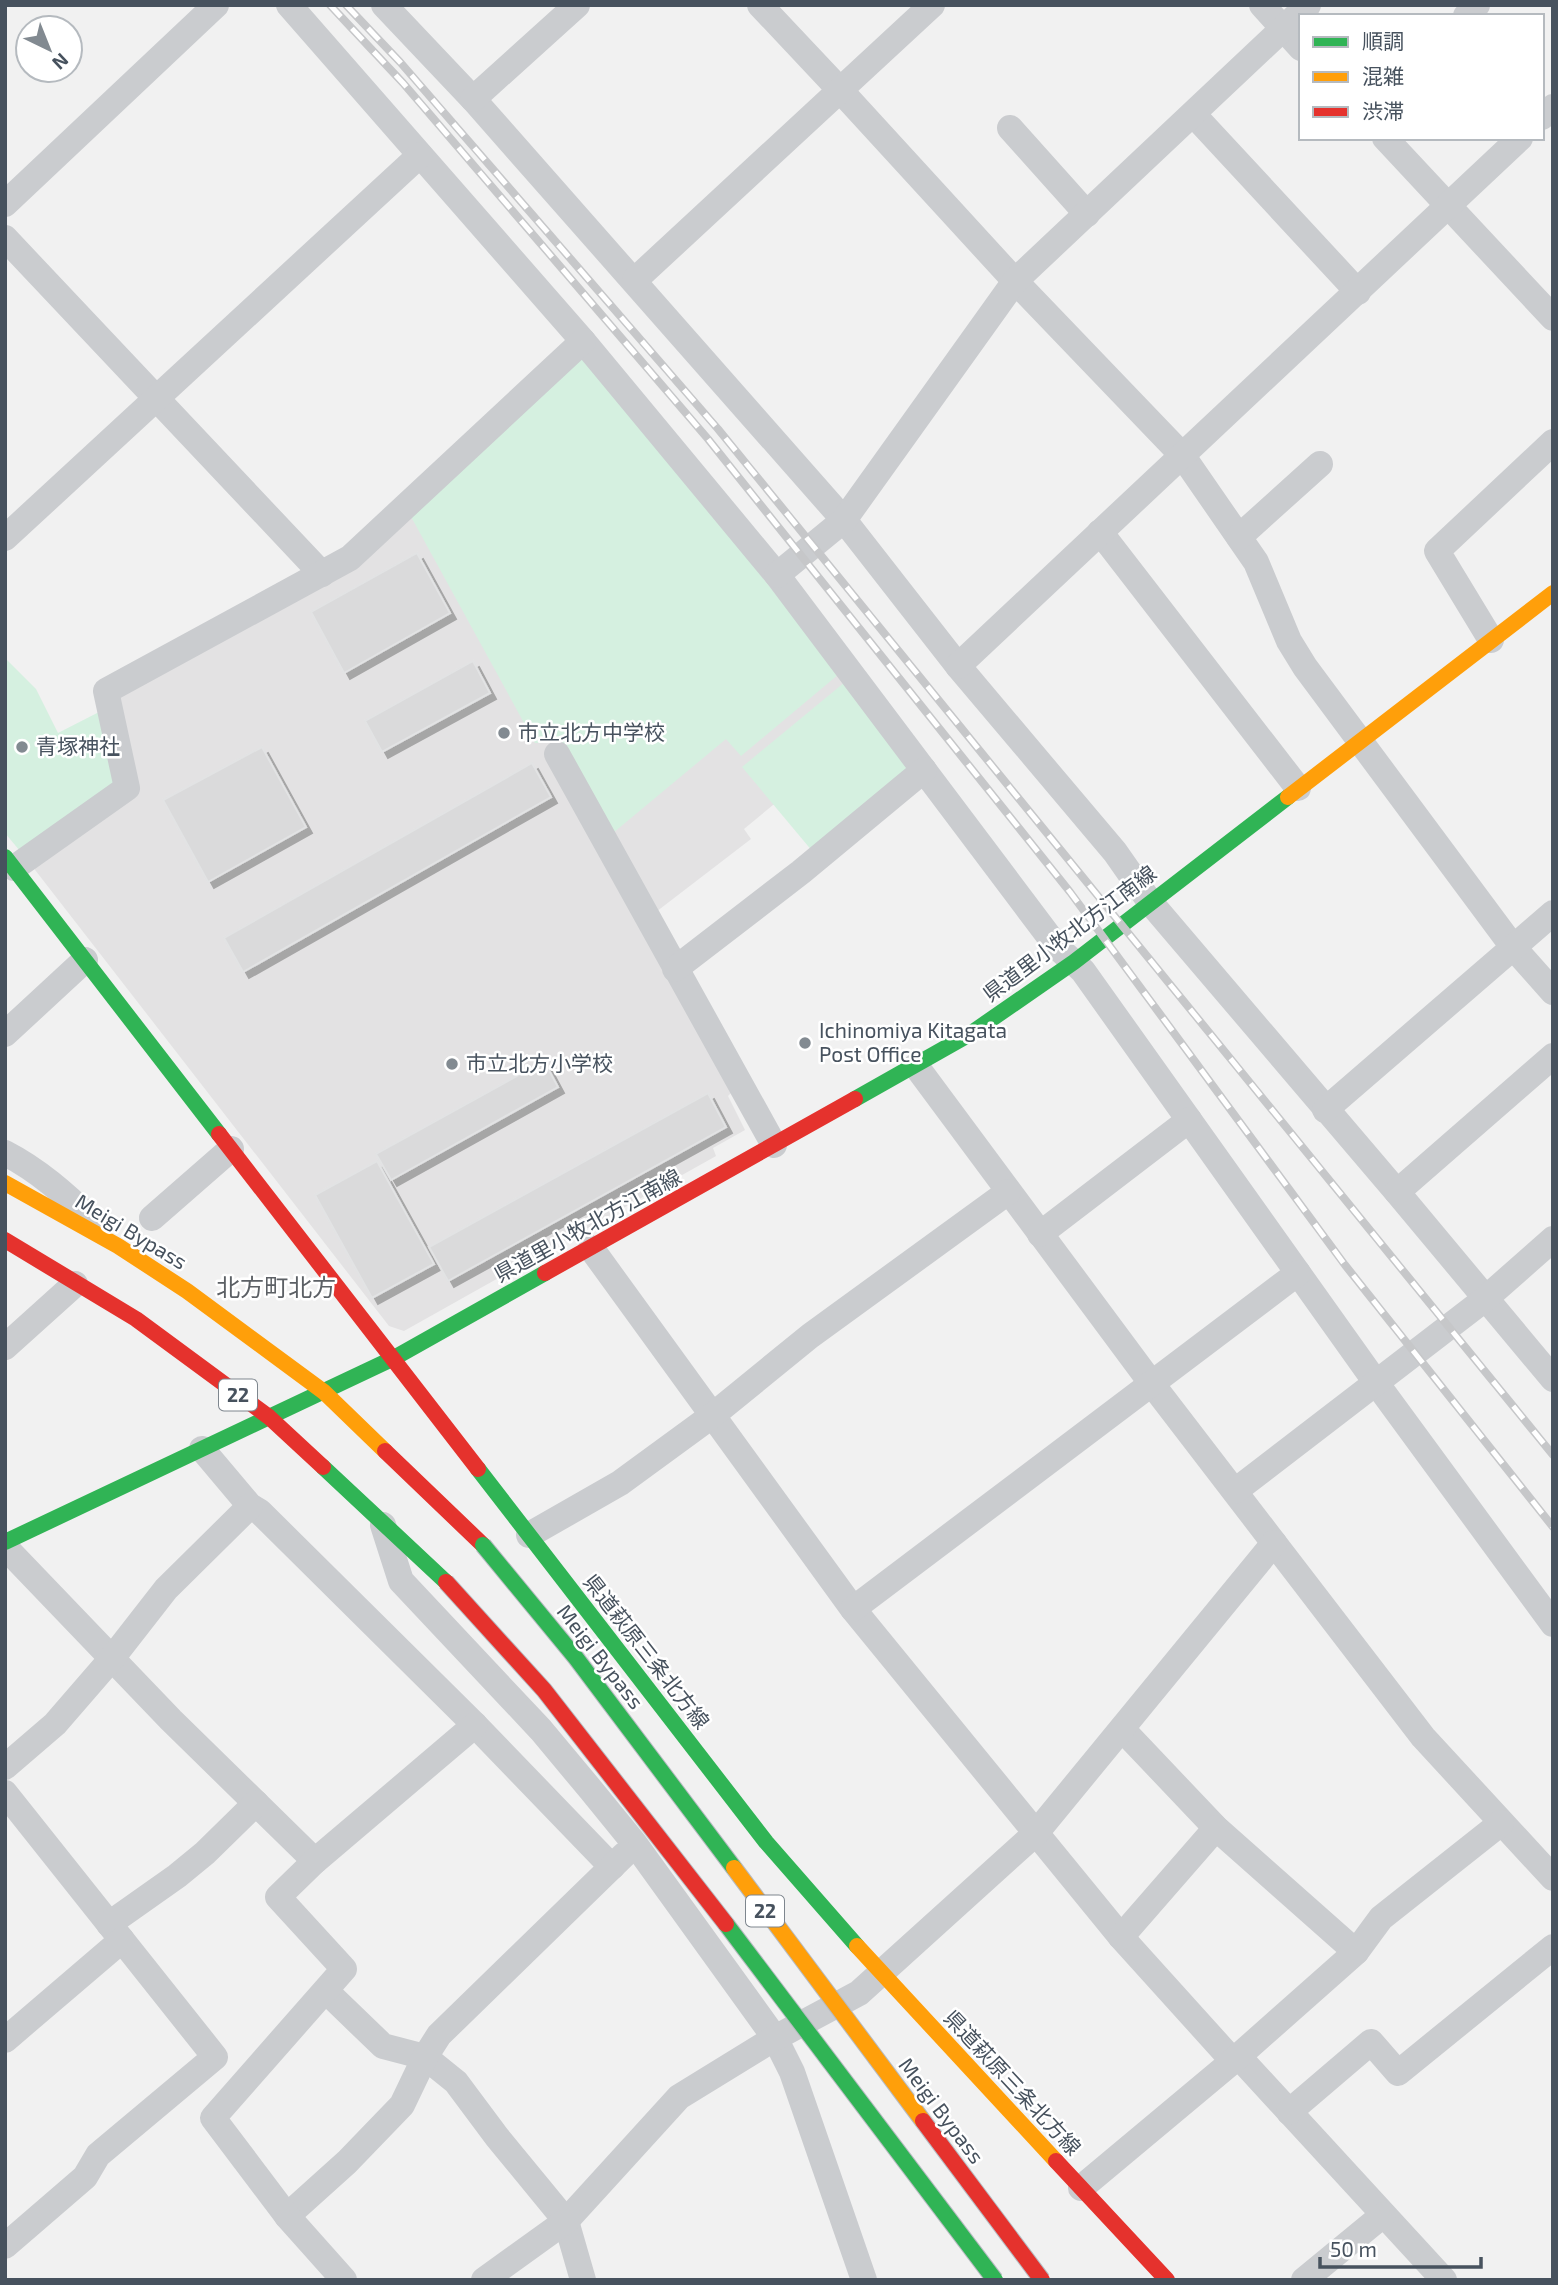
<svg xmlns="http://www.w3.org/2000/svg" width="1558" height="2285" font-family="'Exo 2','Noto Sans JP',sans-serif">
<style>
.education{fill:#e3e2e3}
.green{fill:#d5f0e0}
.building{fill:#dadadb;stroke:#e2e3e4;stroke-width:2;filter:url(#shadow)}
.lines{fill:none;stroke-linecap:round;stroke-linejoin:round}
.street{stroke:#cacccf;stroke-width:26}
.fast{stroke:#30b455;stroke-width:16}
.slow{stroke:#ff9f0a;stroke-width:16}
.jam{stroke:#e5322d;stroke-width:16}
.rail-casing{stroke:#c6c7c9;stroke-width:8}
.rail{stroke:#fff;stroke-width:5;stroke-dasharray:16;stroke-linecap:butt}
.fast-bridge-casing{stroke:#b6bac0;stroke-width:18;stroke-linecap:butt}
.slow-bridge-casing{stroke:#b6bac0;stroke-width:18;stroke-linecap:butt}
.jam-bridge-casing{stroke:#b6bac0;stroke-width:18;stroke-linecap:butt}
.fast-bridge{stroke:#30b455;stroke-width:16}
.slow-bridge{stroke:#ff9f0a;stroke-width:16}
.jam-bridge{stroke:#e5322d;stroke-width:16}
.poi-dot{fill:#828a91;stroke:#fff;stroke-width:2.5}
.labels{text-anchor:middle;stroke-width:5;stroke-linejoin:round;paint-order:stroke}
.shield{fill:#fff;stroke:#7e868e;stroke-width:2}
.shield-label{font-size:19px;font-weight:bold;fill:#47525e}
.poi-label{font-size:21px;fill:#47525e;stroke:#fff;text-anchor:start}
.street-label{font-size:21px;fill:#47525e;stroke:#fff}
.quarter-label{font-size:24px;fill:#5c6065;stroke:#fff}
</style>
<defs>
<filter id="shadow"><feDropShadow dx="6" dy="6" stdDeviation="0" flood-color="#0004"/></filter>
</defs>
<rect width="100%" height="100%" fill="#f1f1f1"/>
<polygon class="education" points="585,358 912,769 773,805 744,829 751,839 639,925 733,1091 728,1096 745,1130 713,1148 716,1156 404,1331 389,1326 32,866 117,696 354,564"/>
<g class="green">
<polygon points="575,357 585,358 718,521 839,674 741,756 726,739 613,833 561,742 535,743 409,513"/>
<polygon points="5,658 36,689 58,733 101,711 116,779 113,787 20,851 5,833"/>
<polygon points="845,682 912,769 813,852 742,767"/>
</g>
<g class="building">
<polygon points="417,553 450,613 344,673 311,612"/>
<polygon points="473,661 490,693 382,752 365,721"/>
<polygon points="262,747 306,827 208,882 163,800"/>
<polygon points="532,763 551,797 243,972 224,938"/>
<polygon points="544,1061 558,1087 391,1180 376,1154"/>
<polygon points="708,1093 726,1127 448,1281 429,1247"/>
<polygon points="377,1161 434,1264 372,1298 315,1195"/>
</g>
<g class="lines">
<g class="street">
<polyline points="289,5 583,341 777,575 1057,947 1083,971 1377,1384 1553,1624"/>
<polyline points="384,5 473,99 844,520 958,666 1115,852 1150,902 1397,1192 1553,1379"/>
<polyline points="760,5 840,90 1015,281 1182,455 1256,562 1289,641 1305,667 1513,947 1553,992"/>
<polyline points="1262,5 1301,48"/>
<polyline points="1466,16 1477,5"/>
<polyline points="473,99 577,5"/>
<polyline points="1193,114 1358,292"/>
<polyline points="1542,117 1553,107"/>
<polyline points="1010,128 1087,214"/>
<polyline points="1385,138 1553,318"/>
<polyline points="5,204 216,5"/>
<polyline points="5,238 322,574"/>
<polyline points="635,280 932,5"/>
<polyline points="1100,532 1298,788"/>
<polyline points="1239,537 1320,464"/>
<polyline points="5,538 420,155"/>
<polyline points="777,575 844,520 1015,281 1308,5"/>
<polyline points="1491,640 1437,551 1553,442"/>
<polyline points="958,666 1520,138"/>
<polyline points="557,754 774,1145"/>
<polyline points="14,868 127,788 106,691 350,558 583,341"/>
<polyline points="675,969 801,872 924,770"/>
<polyline points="5,1034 85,960"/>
<polyline points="916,1066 1152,1384 1423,1737 1553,1878"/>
<polyline points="1325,1110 1553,913"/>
<path d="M5 1153C38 1170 65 1194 92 1220"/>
<polyline points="1397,1192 1553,1056"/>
<polyline points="152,1218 231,1149"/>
<polyline points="1040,1234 1189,1120"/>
<polyline points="591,1248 853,1609 1121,1937 1233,2061"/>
<polyline points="5,1347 75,1284"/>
<polyline points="202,1449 250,1506 260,1512 475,1725 612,1867"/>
<polyline points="1235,1491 1485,1299 1553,1239"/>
<polyline points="383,1525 401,1581 541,1730 591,1790 635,1844 775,2038 792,2072 864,2280"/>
<polyline points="529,1535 620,1483 713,1415 810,1336 1008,1192"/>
<polyline points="5,1547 171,1720 315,1861"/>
<polyline points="853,1609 1298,1273"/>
<polyline points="1122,1729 1216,1828 1356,1952"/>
<polyline points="5,1767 55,1724 113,1657 166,1589 250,1506"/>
<polyline points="5,1793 215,2057 98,2155 85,2177 5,2246"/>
<polyline points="109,1924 177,1876 205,1853 256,1803"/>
<polyline points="1121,1937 1216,1828"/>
<polyline points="326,1991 383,2046 425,2057 456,2082 497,2137 566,2221 583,2280"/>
<polyline points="5,2040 122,1940"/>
<polyline points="1238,2056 1444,2280"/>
<polyline points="1289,2112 1371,2042 1398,2073 1553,1947"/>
<polyline points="1081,2188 1233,2061 1356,1952 1381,1918 1501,1823"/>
<polyline points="287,2216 347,2162 402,2105 425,2057 439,2035 624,1855"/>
<polyline points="344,2280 287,2216 213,2118 344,1969 278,1897 315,1861 475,1725"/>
<polyline points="484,2280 566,2221 679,2097 775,2038 859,1993 1036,1833 1274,1543"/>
<polyline points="1304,2280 1383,2215"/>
</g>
<g class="fast">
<polyline points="5,857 219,1134"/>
<polyline points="855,1099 970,1034 1074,962 1288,797"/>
<polyline points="323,1467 446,1582"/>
<polyline points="478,1469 766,1842 857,1946"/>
<polyline points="5,1542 394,1358 545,1273"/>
</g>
<g class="slow">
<polyline points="1288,797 1553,593"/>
<polyline points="5,1183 118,1246 187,1291 324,1392 385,1451"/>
<polyline points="857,1946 1056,2161"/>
</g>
<g class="jam">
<polyline points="219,1134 478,1469"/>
<polyline points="5,1240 136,1319 269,1417 323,1467"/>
<polyline points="545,1273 855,1099"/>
<polyline points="385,1451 483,1545"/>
<polyline points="1056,2161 1167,2280"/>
</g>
<defs>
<g id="rail">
<polyline points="330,5 403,83 708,439 1070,892 1345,1265 1553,1527"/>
<polyline points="346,5 400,62 718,429 1553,1455"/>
</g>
</defs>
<use href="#rail" class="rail-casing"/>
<use href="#rail" class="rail"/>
<defs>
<g id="fast-bridge">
<polyline points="483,1545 576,1658 734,1868"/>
<polyline points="726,1924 995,2280"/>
</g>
<polyline id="slow-bridge" points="734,1868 923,2121"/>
<g id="jam-bridge">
<polyline points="446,1582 544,1690 726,1924"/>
<polyline points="923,2121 1042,2280"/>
</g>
</defs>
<use href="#fast-bridge" class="fast-bridge-casing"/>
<use href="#slow-bridge" class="slow-bridge-casing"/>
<use href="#jam-bridge" class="jam-bridge-casing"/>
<use href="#fast-bridge" class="fast-bridge"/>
<use href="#slow-bridge" class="slow-bridge"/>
<use href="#jam-bridge" class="jam-bridge"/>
</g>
<g class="poi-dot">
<circle cx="504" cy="733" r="7"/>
<circle cx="22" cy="747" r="7"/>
<circle cx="805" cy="1043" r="7"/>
<circle cx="452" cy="1064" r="7"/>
</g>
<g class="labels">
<g class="shield">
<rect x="219" y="1379.5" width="38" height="31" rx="5"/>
<rect x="746" y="1895.5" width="38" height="31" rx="5"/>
</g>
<g class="shield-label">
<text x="238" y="1402">22</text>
<text x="765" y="1918">22</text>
</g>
<g class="poi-label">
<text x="518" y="740">市立北方中学校</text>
<text x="36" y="754">青塚神社</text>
<text x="819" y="1038">Ichinomiya Kitagata<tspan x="819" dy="24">Post Office</tspan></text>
<text x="466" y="1071">市立北方小学校</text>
</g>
<g class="street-label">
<text transform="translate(1070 934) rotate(-37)" y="7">県道里小牧北方江南線</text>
<text transform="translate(588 1226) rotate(-29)" y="7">県道里小牧北方江南線</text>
<text transform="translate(131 1232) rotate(31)" y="7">Meigi Bypass</text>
<text transform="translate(646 1652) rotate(52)" y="7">県道萩原三条北方線</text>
<text transform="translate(600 1657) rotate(52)" y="7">Meigi Bypass</text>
<text transform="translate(1012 2083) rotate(47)" y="7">県道萩原三条北方線</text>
<text transform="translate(941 2111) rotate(53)" y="7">Meigi Bypass</text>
</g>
<g class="quarter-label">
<text x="276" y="1296">北方町北方</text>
</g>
</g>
<rect width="1558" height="2285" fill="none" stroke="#47525e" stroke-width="14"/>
<rect x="1299" y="14" width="245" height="126" fill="#ffffff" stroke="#b5babf" stroke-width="2"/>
<rect x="1313" y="37" width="35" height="10" fill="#30b455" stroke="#b5babf" stroke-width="2"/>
<text x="1362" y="49" font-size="21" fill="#47525e">順調</text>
<rect x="1313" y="72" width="35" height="10" fill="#ff9f0a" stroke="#b5babf" stroke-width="2"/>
<text x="1362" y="84" font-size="21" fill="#47525e">混雑</text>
<rect x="1313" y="107" width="35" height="10" fill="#e5322d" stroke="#b5babf" stroke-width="2"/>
<text x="1362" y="119" font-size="21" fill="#47525e">渋滞</text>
<g transform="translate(49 49) rotate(137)"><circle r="33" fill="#ffffff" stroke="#b5babf" stroke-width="2"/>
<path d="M0-5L12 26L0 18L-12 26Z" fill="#828a91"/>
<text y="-10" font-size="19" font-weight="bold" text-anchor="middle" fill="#47525e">N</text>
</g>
<path d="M1320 2257v10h161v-10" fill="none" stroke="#47525e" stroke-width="3.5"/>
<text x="1330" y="2257" font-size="21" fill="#47525e" stroke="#ffffff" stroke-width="5" paint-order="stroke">50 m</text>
</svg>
